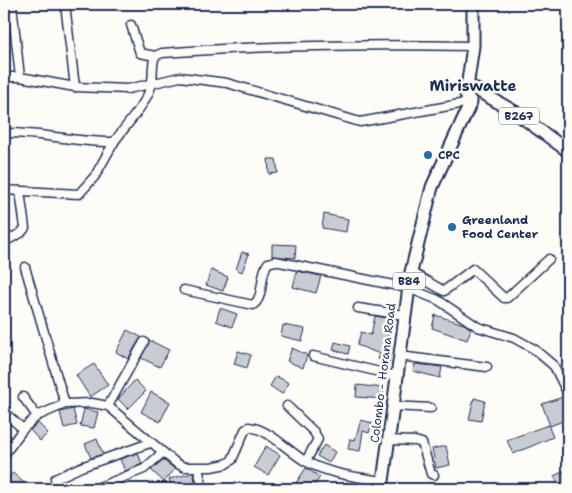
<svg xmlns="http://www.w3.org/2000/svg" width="572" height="493" font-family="'Shantell Sans',sans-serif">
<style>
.building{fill:#c9ccd3;stroke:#1b2f5e}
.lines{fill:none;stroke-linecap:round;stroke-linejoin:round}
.minor-casing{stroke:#1b2f5e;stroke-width:11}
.primary-casing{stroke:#1b2f5e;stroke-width:15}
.minor{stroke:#fdfcf7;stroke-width:8}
.primary{stroke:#fdfcf7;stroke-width:11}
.poi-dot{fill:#1f6fb2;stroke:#fdfcf7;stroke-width:2}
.labels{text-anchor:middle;stroke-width:5;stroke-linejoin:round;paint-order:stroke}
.shield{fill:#fdfcf7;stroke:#5f6c8c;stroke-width:1}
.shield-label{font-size:11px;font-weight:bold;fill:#1b2f5e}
.poi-label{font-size:12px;font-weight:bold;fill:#1b2f5e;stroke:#fdfcf7;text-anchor:start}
.street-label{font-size:12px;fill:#1b2f5e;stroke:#fdfcf7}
.quarter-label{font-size:15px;font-weight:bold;fill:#1b2f5e;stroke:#fdfcf7}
</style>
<rect width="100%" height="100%" fill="#fdfcf7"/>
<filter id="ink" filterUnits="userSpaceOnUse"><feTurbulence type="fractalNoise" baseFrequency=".02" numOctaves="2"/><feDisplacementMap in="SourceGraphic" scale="10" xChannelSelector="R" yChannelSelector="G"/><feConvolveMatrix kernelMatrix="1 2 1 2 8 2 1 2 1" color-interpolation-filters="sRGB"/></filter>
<g filter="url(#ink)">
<g class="building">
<polygon points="268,159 276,159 278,173 269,174"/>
<polygon points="324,214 348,219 346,232 322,228"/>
<polygon points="272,244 296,245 295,258 272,256"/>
<polygon points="242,252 249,254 242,272 236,269"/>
<polygon points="211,270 228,277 223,291 206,285"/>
<polygon points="297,271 321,276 316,293 293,287"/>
<polygon points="220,308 237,314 232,327 216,321"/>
<polygon points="435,315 464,324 471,329 467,340 432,328"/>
<polygon points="375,316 392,319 387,341 392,342 389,364 378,359 380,354 357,345 361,332 371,335"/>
<polygon points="283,325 305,329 302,341 281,336"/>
<polygon points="127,330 141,337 128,359 116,352"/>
<polygon points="149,340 169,350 160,367 141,358"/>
<polygon points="335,342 350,346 348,354 333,350"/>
<polygon points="292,348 307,355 303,368 287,361"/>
<polygon points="238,351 251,355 247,368 234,364"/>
<polygon points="94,364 108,385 90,397 76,375"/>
<polygon points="415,364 442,367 440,378 413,371"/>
<polygon points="276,376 289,383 282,394 270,386"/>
<polygon points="135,380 146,391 128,409 118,399"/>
<polygon points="357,385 384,388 383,399 356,397"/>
<polygon points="151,392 170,402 160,422 141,412"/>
<polygon points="563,397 568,405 568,419 550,426 542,404"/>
<polygon points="474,398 485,401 481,421 469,419"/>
<polygon points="73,409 77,425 64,428 60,412"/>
<polygon points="84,409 98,412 94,428 80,426"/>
<polygon points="361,420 372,423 369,433 363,431 360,451 348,449 350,439 355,440"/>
<polygon points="38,423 48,433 40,441 30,430"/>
<polygon points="548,425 553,437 513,454 507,440"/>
<polygon points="97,439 103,454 91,458 85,444"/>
<polygon points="324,445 335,452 329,463 317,456"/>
<polygon points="266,446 280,455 268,475 254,467"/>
<polygon points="446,446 450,465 436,468 432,449"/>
<polygon points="138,453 142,464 125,471 120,459"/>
<polygon points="163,460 175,469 164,482 151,470"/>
<polygon points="306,468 320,477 312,489 292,489"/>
<polygon points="566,470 568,481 559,486 554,476"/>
<polygon points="13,473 25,484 21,489 4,489 4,482"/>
<polygon points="193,473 197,488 172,489 169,479"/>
</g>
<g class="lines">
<defs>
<g id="minor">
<polyline points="65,4 75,87"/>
<polyline points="12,5 20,77"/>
<polyline points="131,25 140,53 155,56"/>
<polyline points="4,77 20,77 75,87 128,89 180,77 227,83 360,122 471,102"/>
<path d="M4 133C41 132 77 143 114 142 126 125 144 107 151 87 154 77 151 66 155 56L162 53C265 45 369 44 473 46"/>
<polyline points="4,190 79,194 95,176 114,142"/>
<polyline points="4,242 21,233 25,228 20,191"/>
<polyline points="25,267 65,404"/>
<polyline points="411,272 444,291 473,269 504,298 507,298 549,259"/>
<path d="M184 290 253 305C265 297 259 275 268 263L275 261 408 288 438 300 478 327 514 338 534 349 554 366 568 394"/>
<polyline points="358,308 404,315"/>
<polyline points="313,356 396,376"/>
<polyline points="399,356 487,367"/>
<polyline points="23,397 37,416"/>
<polyline points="108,406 144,342"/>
<polyline points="287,406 314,432 318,439 306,461"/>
<polyline points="392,406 431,408"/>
<polyline points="4,412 23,429"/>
<polyline points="388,440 415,441 422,443 431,474 434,475"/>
<path d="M4 455 23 429 37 416 65 404 92 403 108 406 176 463 184 467H211L226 464 232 460 245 430 249 427C269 429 288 451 305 461 328 474 357 477 383 481"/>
<polyline points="198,468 203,489"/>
<polyline points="55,479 81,467 150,443"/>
<polyline points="94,489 144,469 162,453"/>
</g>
<g id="primary">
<polyline points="468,85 515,112 568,151"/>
<polyline points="382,489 411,272 432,187 471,102 466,95 473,46 473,4"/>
</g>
</defs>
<use href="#minor" class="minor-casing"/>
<use href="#primary" class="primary-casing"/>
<use href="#minor" class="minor"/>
<use href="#primary" class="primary"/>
</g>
</g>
<g class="poi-dot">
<circle cx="428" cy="155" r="5"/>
<circle cx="452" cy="227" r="5"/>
</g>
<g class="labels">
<g class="shield">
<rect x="499" y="107.5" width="40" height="17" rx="4"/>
<rect x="393" y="272.5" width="32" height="17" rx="4"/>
</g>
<g class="shield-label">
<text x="519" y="120">B267</text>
<text x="409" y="285">B84</text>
</g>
<g class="poi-label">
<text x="438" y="159">CPC</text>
<text x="462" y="224">Greenland<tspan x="462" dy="14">Food Center</tspan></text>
</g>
<g class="street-label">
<text transform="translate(383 373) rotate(-83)" y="4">Colombo - Horana Road</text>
</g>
<g class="quarter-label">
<text x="473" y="91">Miriswatte</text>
</g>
</g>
<rect width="572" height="493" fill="none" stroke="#fdfcf7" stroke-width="20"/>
<rect x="10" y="10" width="552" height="473" fill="none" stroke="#1b2f5e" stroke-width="2" filter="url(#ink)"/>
</svg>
